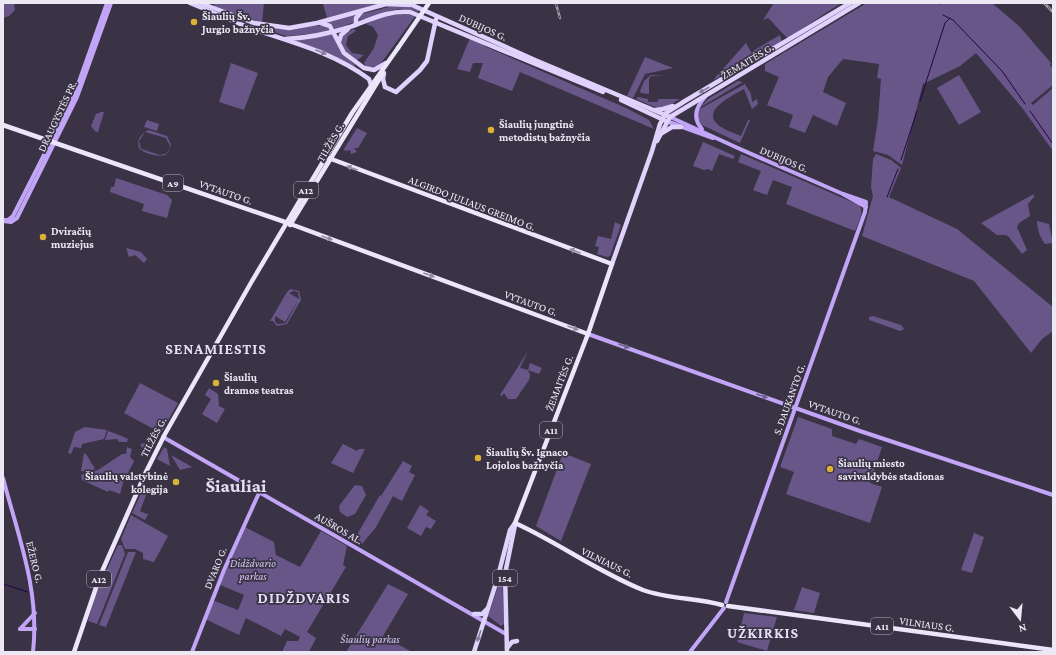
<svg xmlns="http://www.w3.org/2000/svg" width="1056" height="655" font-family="'Crimson Pro',serif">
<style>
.green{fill:#685689;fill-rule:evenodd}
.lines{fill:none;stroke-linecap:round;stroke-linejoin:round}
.stream{stroke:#250147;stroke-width:1}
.secondary{stroke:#c2a5f7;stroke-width:4}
.primary{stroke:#dfd2fc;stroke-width:4.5}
.trunk{stroke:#ece6fb;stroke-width:4.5}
.rail-casing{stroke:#a29dab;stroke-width:2.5}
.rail{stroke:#393345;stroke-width:1;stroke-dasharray:3;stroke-linecap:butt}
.trunk-bridge{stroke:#ece6fb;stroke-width:4.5}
.oneway{fill:#847b97}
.oneway2{fill:#928ca0}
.oneway3{fill:#70618c}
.poi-dot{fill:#dbb233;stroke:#393345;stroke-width:1.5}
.labels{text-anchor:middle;stroke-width:3.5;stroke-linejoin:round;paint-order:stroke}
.shield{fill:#393345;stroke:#b7b2c0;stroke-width:1}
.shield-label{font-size:10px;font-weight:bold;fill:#ede9f4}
.poi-label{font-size:11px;font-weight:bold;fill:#ede9f4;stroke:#393345;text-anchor:start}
.street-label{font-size:11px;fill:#ede9f4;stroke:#393345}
.park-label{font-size:11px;font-style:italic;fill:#d5c8f1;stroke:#393345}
.district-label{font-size:15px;font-weight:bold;letter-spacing:1px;fill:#e5def4;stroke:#393345}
.town-label{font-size:19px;font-weight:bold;fill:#e5def4;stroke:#393345}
</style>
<rect width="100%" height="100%" fill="#393345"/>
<g class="green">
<polygon points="3,3 14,3 15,10 9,16 3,18"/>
<polygon points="214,3 264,3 262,23 215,7"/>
<polygon points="360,3 382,3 327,18 323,4"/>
<path d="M774 3H841L788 38C780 32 775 24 768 18L763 20Z"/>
<polygon points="867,3 936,3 940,5 941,3 992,3 1019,26 1051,63 1050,65 1053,69 1053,85 1031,103 1033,105 1053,88 1053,151 1023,109 976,53 960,66 923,84 902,165 888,155 873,151 878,119 881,79 877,78 879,64 843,59 828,77 823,92 846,103 837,126 813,115 805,133 789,127 793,115 767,105 779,77 765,71 765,64"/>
<path d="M397 5 420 9 418 12C392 2 378 20 358 20V16L361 14Z"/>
<polygon points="395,13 416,15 381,63 375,67 366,67 364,63 374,48 378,35 373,27 366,24 381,16"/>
<polygon points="356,14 355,22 335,29 332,24 327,22"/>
<polygon points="245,23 286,29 325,25 332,30 321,33 286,36"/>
<path d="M353 29 356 31 348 36 346 45 352 53 364 55 357 60C348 56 339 47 342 37Z"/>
<polygon points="334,34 342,53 355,65 355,67 335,56 293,41"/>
<polygon points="780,35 782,42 730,72 713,80 746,43 751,52"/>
<polygon points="470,38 484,44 484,46 626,108 649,120 654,129 520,72 512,91 478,78 483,63 473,63 470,72 457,69"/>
<polygon points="645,57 673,68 645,74 633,98 627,96"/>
<polygon points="231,63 258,73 244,110 219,102"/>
<polygon points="651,75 665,75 651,76 649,79 649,94 641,93 640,91 644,81"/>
<polygon points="959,75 981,112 959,125 937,88"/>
<polygon points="738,81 743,82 699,108 708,99"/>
<path d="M745 84 751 94 752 102 757 99 758 104 752 109 744 89C732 96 698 111 721 127 727 131 735 133 741 136L748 120H750L740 143 702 125 698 119V110Z"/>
<path d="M638 97 648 99V102H657L659 99H680C657 113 657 107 636 99Z"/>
<polygon points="101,112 104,112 98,132 96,132 91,126 96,114"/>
<polygon points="147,120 159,124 157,131 144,127"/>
<polygon points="357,128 367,133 358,148 354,148 357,152 351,154 350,150 345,151 344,149"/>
<path d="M149 130 167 136 171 145 166 155C158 157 144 154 139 148 136 138 142 133 149 130ZM145 132 166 138 170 146 168 153 160 155 141 149 139 141Z"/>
<polygon points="703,142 735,156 733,159 719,154 712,171 708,169 704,170 693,166"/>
<path d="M741 154 859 205C865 212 858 223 855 231L786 204 792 187 773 180 767 195 753 190 761 171 738 162Z"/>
<polygon points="876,154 891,160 901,168 889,197 957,229 1053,307 1053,331 1042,339 1031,353 974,281 862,236 873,196 871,187 873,159"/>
<polygon points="116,178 167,195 172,200 167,218 142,211 144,204 110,192 111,187 114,187"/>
<polygon points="1034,194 1034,197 1028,204 1030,216 1019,223 1017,227 1027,250 1022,254 1008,236 1005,235 997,235 981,223"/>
<path d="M1037 221 1049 224 1053 243 1045 244C1040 238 1037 228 1037 221Z"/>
<polygon points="615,222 621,225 610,256 607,257 597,254 599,247 595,246 598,236 611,239"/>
<polygon points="126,248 141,252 147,259 144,263 135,255 129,257"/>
<path d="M290 289 299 291 301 300 287 324 277 326 273 321H270L287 292ZM294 291 298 292 299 299 286 323 278 324 275 322V316L285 322 299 299 289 293Z"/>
<polygon points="873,316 901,325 904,329 900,331 869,320 869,317"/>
<polygon points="528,351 520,368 528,370 530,363 542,368 539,374 528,370 530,375 529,380 516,399 508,399 504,393 502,396 500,395"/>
<polygon points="140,383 178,403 161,433 124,413"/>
<polygon points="209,388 218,394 219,406 225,409 217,423 202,414 211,399 205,395"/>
<polygon points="798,417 832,429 832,436 856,444 859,439 882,447 870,483 882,487 870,523 786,494 794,472 780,467"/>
<polygon points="85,427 107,430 104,439 82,444 81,448 74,447 71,454 68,453 75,432"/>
<path d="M108 431C115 433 122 436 128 439L127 442H119L117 439 105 440Z"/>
<polygon points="155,441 148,454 144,451 140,444"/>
<polygon points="343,444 357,451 359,449 365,449 353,473 331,463"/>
<polygon points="127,447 132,449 130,457 134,461 123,483 120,494 109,490 108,492 82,480 81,475 98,470 122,454 126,454"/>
<polygon points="164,447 167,449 170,466 157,459"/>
<polygon points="84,453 86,454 95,469 87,472 81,471"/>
<polygon points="563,453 591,464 561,541 536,526"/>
<polygon points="171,455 192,467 180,470"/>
<polygon points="403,461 412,466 409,472 415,475 402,501 393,496 376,527 362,544 354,540 380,495 381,496"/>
<polygon points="355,485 362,486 366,495 355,514 347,517 340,512 339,506"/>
<polygon points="142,491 147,493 140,511 147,514 149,513 145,520 132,513"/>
<polygon points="420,505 429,511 426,515 436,521 431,529 426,527 421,536 407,528"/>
<polygon points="131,515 168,536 154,562 143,559 143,553 135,549 125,549 121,539"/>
<polygon points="243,526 274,542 276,555 300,567 321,531 347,546 343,565 346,567 307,632 316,638 309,652 282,652 287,641 298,641 300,637 285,629 281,636 246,618 239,635 205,619 212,600 238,610 244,595 218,584"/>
<polygon points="974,533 984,537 972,573 961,570"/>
<polygon points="118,545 122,545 125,554 97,624 88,621 94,598"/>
<polygon points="128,552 136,552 106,627 99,625"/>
<polygon points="502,574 504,624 501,626 488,616"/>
<polygon points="388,584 408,594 383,636 412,652 346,652"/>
<polygon points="802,587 820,593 814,613 794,610"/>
<polygon points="744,613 777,617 767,651 737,642"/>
</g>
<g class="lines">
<g class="stream">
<polyline points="943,15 953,20 1002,71 1025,104"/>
<polyline points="920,101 945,23 950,18"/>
<polyline points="1030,111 1053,144"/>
<polyline points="901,160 917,111"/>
<polyline points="887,197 898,169"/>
<polyline points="3,584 28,592"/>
</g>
<g class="secondary">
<polyline points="670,117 740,149 843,194 866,207"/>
<polyline points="666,121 713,138"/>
<path d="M702 129C692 118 696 107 705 97"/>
<polyline points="3,220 8,220 13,216 74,96 107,3"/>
<polyline points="3,221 11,222 17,218 77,97 111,3"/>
<polyline points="588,334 860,431 1053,495"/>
<polyline points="163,437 506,634"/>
<path d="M3 478C18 536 40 590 33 652"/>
<polyline points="726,602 865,212 866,202 843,194"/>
<polyline points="20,629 35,613"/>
<polyline points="20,629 35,629"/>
<polyline points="192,652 224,570 259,493"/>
<polyline points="690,652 724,608"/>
</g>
<g class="primary">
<path d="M190 3C210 11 230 20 250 28 291 42 333 52 369 79L371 85"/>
<polyline points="200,3 254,23 289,28 317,23 386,4 412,5 535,60 670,117"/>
<polyline points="321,23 330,26 344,53 364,68 374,70 386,63"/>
<polyline points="356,24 356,18 362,11"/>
<path d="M285 39C308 38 328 34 350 27 370 20 388 10 410 12L603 92"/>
<polyline points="339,42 341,35 348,29"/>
<polyline points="384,73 383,79 385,87"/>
<polyline points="385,87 396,92 420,70 427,61 436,19"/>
<polyline points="621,100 666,121"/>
<polyline points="655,110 663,109 673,106"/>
<polyline points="662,133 672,127 681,127"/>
<polyline points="657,141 670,117 859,3"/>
<polyline points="612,264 652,151 660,124 666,113 685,101 850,3"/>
<polyline points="474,614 482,614 487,609"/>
<polyline points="507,648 512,642 517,641"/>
<polyline points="474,652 497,580 510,530 515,523"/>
<polyline points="507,652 505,574 515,525"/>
</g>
<g class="trunk">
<polyline points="3,125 285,222 588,334"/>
<path d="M326 157 612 264 588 334 515 523C559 543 598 572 643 590 668 599 696 598 722 605"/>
<polyline points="290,225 383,73"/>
<polyline points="728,606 1053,650"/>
<polyline points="74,652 100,576 146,472 165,434 252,281 352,113 398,48"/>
</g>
<defs>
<g id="rail">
<polyline points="1044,3 1053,12"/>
<polyline points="556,4 560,18"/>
</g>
</defs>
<use href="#rail" class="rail-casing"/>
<use href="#rail" class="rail"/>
<polyline class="trunk-bridge" points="398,48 429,3"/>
</g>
<defs><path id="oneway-solid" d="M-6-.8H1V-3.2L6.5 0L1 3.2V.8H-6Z"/></defs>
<g class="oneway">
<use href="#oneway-solid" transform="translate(321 52) rotate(22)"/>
<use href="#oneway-solid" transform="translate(704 90) rotate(151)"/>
<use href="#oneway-solid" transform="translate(479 636) rotate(109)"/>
</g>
<g class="oneway2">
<use href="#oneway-solid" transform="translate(352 168) rotate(-160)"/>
<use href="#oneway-solid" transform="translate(327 238) rotate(19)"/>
<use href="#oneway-solid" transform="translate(575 251) rotate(-160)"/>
<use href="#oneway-solid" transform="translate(429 275) rotate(20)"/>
<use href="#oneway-solid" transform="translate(573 328) rotate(20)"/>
</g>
<g class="oneway3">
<use href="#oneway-solid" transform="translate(624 346) rotate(19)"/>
<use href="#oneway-solid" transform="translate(762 396) rotate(19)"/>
</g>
<g class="poi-dot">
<circle cx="194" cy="22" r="4"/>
<circle cx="491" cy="130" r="4"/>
<circle cx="43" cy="237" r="4"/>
<circle cx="216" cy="383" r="4"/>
<circle cx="478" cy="458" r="4"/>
<circle cx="830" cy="469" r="4"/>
<circle cx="176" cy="482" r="4"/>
</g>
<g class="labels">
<g class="shield">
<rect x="163" y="175" width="20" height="16" rx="3"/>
<rect x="294" y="182" width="24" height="16" rx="3"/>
<rect x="540" y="422" width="22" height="16" rx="3"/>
<rect x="493" y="570" width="24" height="16" rx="3"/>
<rect x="87" y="571" width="24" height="16" rx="3"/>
<rect x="871" y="618" width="22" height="16" rx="3"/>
</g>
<g class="shield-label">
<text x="173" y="187">A9</text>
<text x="306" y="194">A12</text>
<text x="551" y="434">A11</text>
<text x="505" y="582">154</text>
<text x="99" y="583">A12</text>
<text x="882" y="630">A11</text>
</g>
<g class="poi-label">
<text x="202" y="20">Šiaulių Šv.<tspan x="202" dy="13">Jurgio bažnyčia</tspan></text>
<text x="499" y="128">Šiaulių jungtinė<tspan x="499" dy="13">metodistų bažnyčia</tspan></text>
<text x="51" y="235">Dviračių<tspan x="51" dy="13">muziejus</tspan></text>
<text x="224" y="381">Šiaulių<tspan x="224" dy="13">dramos teatras</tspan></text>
<text x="486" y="456">Šiaulių Šv. Ignaco<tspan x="486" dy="13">Lojolos bažnyčia</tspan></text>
<text x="838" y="467">Šiaulių miesto<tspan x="838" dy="13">savivaldybės stadionas</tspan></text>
<text x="168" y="480" text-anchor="end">Šiaulių valstybinė<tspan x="168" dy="13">kolegija</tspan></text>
</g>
<g class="street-label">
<text transform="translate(483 27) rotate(24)" y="4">DUBIJOS G.</text>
<text transform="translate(747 61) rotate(-31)" y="4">ŽEMAITĖS G.</text>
<text transform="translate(57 116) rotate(-65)" y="4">DRAUGYSTĖS PR.</text>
<text transform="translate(330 142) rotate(-60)" y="4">TILŽĖS G.</text>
<text transform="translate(784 159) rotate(23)" y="4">DUBIJOS G.</text>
<text transform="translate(226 192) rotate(19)" y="4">VYTAUTO G.</text>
<text transform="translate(472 203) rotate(21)" y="4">ALGIRDO JULIAUS GREIMO G.</text>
<text transform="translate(531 303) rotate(20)" y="4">VYTAUTO G.</text>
<text transform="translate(559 383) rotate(-69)" y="4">ŽEMAITĖS G.</text>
<text transform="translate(789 399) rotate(-70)" y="4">S. DAUKANTO G.</text>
<text transform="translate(835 412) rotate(19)" y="4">VYTAUTO G.</text>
<text transform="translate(153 437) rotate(-62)" y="4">TILŽĖS G.</text>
<text transform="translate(339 528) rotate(30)" y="4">AUŠROS AL.</text>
<text transform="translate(35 562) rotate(76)" y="4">EŽERO G.</text>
<text transform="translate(607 562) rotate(26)" y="4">VILNIAUS G.</text>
<text transform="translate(215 568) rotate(-68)" y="4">DVARO G.</text>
<text transform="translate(927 624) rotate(8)" y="4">VILNIAUS G.</text>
</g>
<g class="park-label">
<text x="253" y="567">Didždvario<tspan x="253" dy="13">parkas</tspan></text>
<text x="370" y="643">Šiaulių parkas</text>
</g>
<g class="district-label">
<text x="216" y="354">SENAMIESTIS</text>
<text x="304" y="603">DIDŽDVARIS</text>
<text x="763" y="638">UŽKIRKIS</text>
</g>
<g class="town-label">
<text x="236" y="492">Šiauliai</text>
</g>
</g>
<rect width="1056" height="655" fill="none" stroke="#ede9f4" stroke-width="8"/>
<g transform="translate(1020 619) rotate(164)" stroke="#393345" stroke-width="3" paint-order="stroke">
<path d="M0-3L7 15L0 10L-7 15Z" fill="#ede9f4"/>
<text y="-6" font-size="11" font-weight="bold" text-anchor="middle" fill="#ede9f4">N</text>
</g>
</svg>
